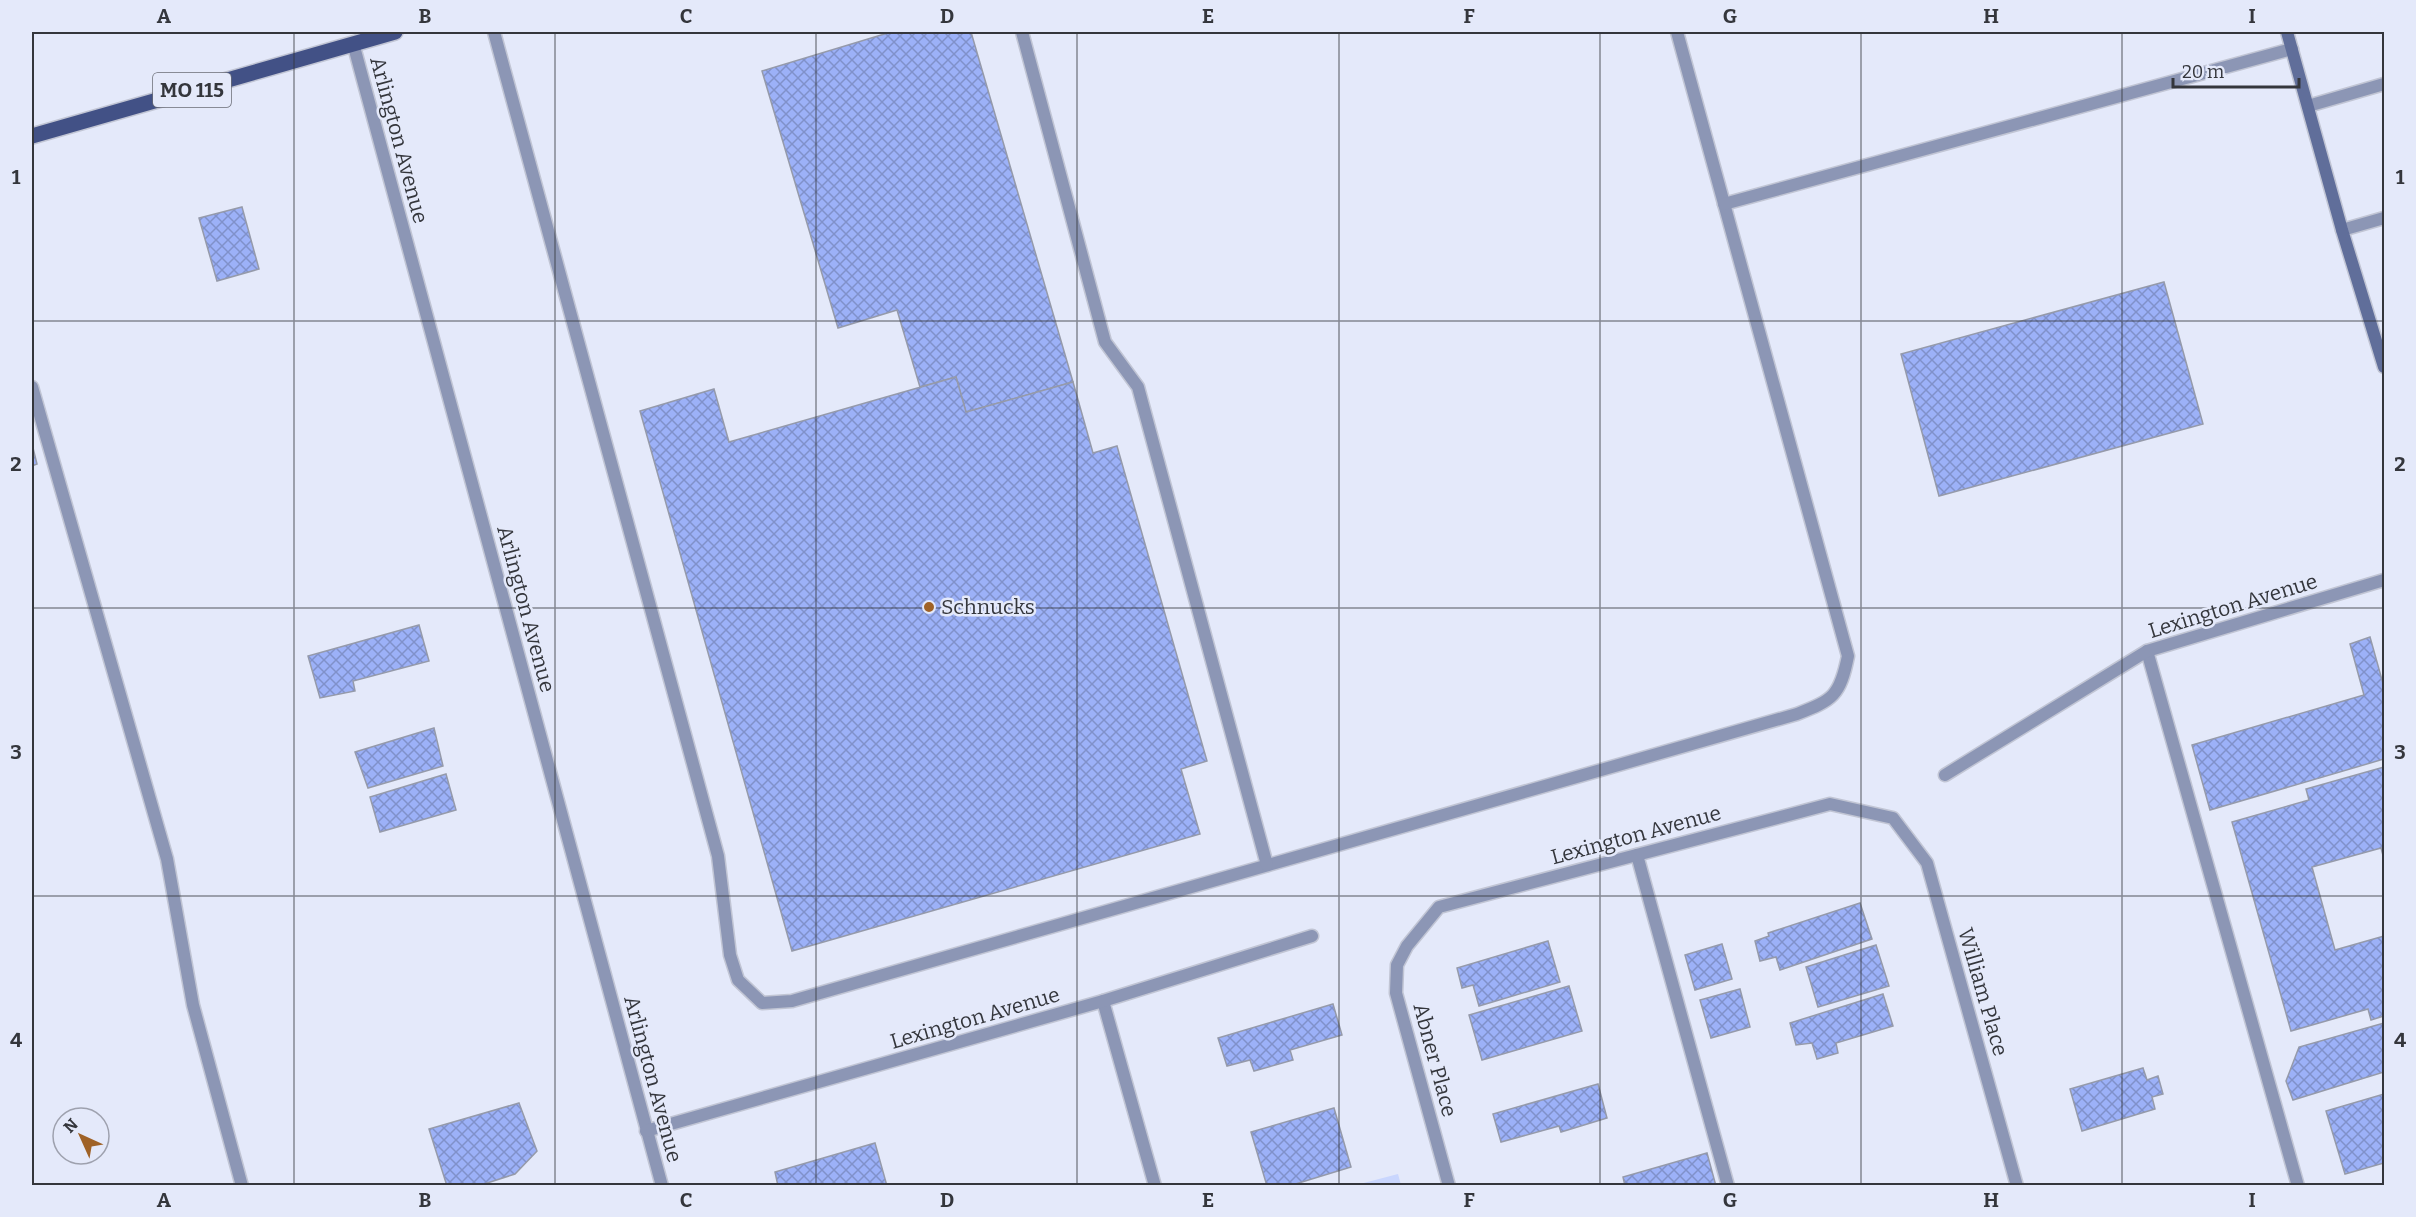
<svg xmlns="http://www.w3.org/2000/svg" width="2416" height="1217" font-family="Bitter,serif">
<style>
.grass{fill:#c9d6fe}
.building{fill:url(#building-cross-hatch);stroke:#959aaa;stroke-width:1.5}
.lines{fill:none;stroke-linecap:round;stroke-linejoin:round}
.service-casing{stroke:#c1c5d4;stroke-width:15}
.minor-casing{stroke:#c1c5d4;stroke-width:15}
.secondary-casing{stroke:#c1c5d4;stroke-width:15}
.primary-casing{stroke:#c1c5d4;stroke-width:18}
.service{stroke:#8c96b5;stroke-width:12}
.minor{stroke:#8c96b5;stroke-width:12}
.secondary{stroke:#606e9a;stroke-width:12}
.primary{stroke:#425186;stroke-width:15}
.grid{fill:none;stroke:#34363c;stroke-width:1.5;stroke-opacity:0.55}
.poi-dot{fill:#9f6227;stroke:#e4e9fa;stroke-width:2}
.labels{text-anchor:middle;stroke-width:5;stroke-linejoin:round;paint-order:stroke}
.shield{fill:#e4e9fa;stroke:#696c75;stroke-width:1.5}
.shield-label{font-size:20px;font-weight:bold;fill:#34363c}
.street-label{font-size:21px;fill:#34363c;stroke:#e4e9fa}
.poi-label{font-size:21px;fill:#34363c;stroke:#e4e9fa;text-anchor:start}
.neatline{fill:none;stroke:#34363c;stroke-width:2}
.grid-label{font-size:20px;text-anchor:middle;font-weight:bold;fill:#34363c}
</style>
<defs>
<pattern id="building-cross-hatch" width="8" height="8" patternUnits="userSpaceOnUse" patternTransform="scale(1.5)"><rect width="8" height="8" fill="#9cb1f8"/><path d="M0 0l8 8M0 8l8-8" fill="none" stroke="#8091ca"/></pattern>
</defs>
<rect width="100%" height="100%" fill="#e4e9fa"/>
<polygon class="grass" points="1398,1174 1401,1185 1356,1185"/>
<g class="building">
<polygon points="891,32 971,32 1073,382 966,412 956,377 920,387 897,310 838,328 762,71"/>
<polygon points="242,207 259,269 217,281 199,218"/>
<polygon points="2164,282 2203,424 1939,496 1901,354"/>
<polygon points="956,377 966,412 1073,382 1093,453 1117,446 1207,761 1181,769 1200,834 792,951 640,411 714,389 729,442"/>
<polygon points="32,444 37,464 32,466"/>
<polygon points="419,625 429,661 353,681 355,691 320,698 308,656"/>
<polygon points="2370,637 2384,687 2384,759 2210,810 2192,745 2364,695 2350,644"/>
<polygon points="434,728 443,766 368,788 355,752"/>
<polygon points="2384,767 2384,859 2381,848 2312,867 2335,950 2384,936 2384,1016 2371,1020 2368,1009 2291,1031 2232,822 2309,800 2306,789"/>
<polygon points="446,774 456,810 380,832 370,797"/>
<polygon points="1860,903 1872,939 1780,970 1776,957 1760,961 1755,941 1769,936 1768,933"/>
<polygon points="1548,941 1560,982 1479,1006 1473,985 1462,988 1457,968"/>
<polygon points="1722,944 1732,979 1695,990 1685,955"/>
<polygon points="1876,945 1889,986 1818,1007 1806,967"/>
<polygon points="1569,986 1582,1031 1482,1060 1469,1015"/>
<polygon points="1740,989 1750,1027 1711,1038 1700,1000"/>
<polygon points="1883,994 1893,1026 1836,1043 1838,1053 1817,1059 1812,1043 1796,1045 1790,1023"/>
<polygon points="1333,1004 1342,1035 1290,1050 1293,1060 1254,1071 1250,1060 1227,1066 1218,1038"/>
<polygon points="2384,1023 2384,1072 2293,1100 2286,1081 2299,1047"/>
<polygon points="2143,1068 2147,1080 2158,1076 2163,1094 2152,1097 2155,1109 2082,1131 2070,1089"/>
<polygon points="1598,1084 1607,1118 1561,1132 1559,1126 1501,1142 1493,1114"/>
<polygon points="2384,1094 2384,1163 2345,1174 2326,1111"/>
<polygon points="519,1103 537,1151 515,1174 478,1186 447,1186 429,1129"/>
<polygon points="1334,1108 1351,1167 1289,1186 1267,1186 1251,1132"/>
<polygon points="875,1143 887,1186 778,1186 775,1172"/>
<polygon points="1707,1153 1716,1186 1625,1186 1623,1177"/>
</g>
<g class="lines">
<defs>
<g id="service">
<path d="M494 32 718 856 730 955 738 980 762 1003 792 1001 1797 714C1833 700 1840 696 1848 656L1677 32"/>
<polyline points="1022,32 1105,342 1138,387 1267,865"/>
<polyline points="2308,106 2384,84"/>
<polyline points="1724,204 2292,49"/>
<polyline points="32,387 167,859 193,1005 242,1186"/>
<polyline points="2147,651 2298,1186"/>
<polyline points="1637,855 1728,1186"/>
<polyline points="1103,1001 1155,1186"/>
</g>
<g id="minor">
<polyline points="353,43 662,1186"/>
<polyline points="2342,230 2384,218"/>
<polyline points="1945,775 2147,651 2384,580"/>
<polyline points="646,1131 1103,1001 1312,936"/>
<polyline points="1449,1186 1396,993 1397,965 1407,946 1439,907 1830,804 1893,818 1927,863 2017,1186"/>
</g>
<polyline id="secondary" points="2287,32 2342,230 2384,367"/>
<polyline id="primary" points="32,136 395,32"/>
</defs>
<use href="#service" class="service-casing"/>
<use href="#minor" class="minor-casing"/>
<use href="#secondary" class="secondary-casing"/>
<use href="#primary" class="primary-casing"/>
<use href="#service" class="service"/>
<use href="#minor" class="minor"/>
<use href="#secondary" class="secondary"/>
<use href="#primary" class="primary"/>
</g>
<path class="grid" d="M294 32V1186M555 32V1186M816 32V1186M1077 32V1186M1339 32V1186M1600 32V1186M1861 32V1186M2122 32V1186M32 321H2384M32 608H2384M32 896H2384"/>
<circle class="poi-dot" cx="929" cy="607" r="6"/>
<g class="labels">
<rect class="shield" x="153" y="73" width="78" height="34" rx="4.5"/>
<g class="shield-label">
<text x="192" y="97">MO 115</text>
</g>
<g class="street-label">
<text transform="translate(399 140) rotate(75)" y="7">Arlington Avenue</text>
<text transform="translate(2233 606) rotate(-17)" y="7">Lexington Avenue</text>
<text transform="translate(526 609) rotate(75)" y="7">Arlington Avenue</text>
<text transform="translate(1636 835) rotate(-15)" y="7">Lexington Avenue</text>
<text transform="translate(1983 992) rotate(74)" y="7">William Place</text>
<text transform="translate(975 1018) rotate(-16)" y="7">Lexington Avenue</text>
<text transform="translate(1435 1060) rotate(75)" y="7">Abner Place</text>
<text transform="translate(653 1079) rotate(75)" y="7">Arlington Avenue</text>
</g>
<g class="poi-label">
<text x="941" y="614">Schnucks</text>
</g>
</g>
<rect width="2416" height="1217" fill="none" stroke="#e4e9fa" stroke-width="66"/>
<g transform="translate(81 1136) rotate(315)"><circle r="28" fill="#e4e9fa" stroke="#9ea1ae" stroke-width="1.5"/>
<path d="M0-4.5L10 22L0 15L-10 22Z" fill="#9f6227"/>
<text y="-9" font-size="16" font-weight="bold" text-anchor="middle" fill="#34363c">N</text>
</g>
<path d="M2173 78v9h126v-9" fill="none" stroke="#34363c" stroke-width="3"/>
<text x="2182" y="78" font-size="18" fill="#34363c" stroke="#e4e9fa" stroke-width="4.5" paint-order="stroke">20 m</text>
<rect x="33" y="33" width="2350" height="1151" class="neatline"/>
<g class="grid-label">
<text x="164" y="23">A</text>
<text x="425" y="23">B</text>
<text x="686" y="23">C</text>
<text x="947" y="23">D</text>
<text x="1208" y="23">E</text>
<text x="1469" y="23">F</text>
<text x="1730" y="23">G</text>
<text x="1991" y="23">H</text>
<text x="2252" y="23">I</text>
<text x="16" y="184">1</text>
<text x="2400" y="184">1</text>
<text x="16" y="471">2</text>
<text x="2400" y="471">2</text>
<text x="16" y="759">3</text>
<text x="2400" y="759">3</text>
<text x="16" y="1047">4</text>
<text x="2400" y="1047">4</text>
<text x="164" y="1207">A</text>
<text x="425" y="1207">B</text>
<text x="686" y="1207">C</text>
<text x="947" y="1207">D</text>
<text x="1208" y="1207">E</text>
<text x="1469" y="1207">F</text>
<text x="1730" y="1207">G</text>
<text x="1991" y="1207">H</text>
<text x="2252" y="1207">I</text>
</g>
</svg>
